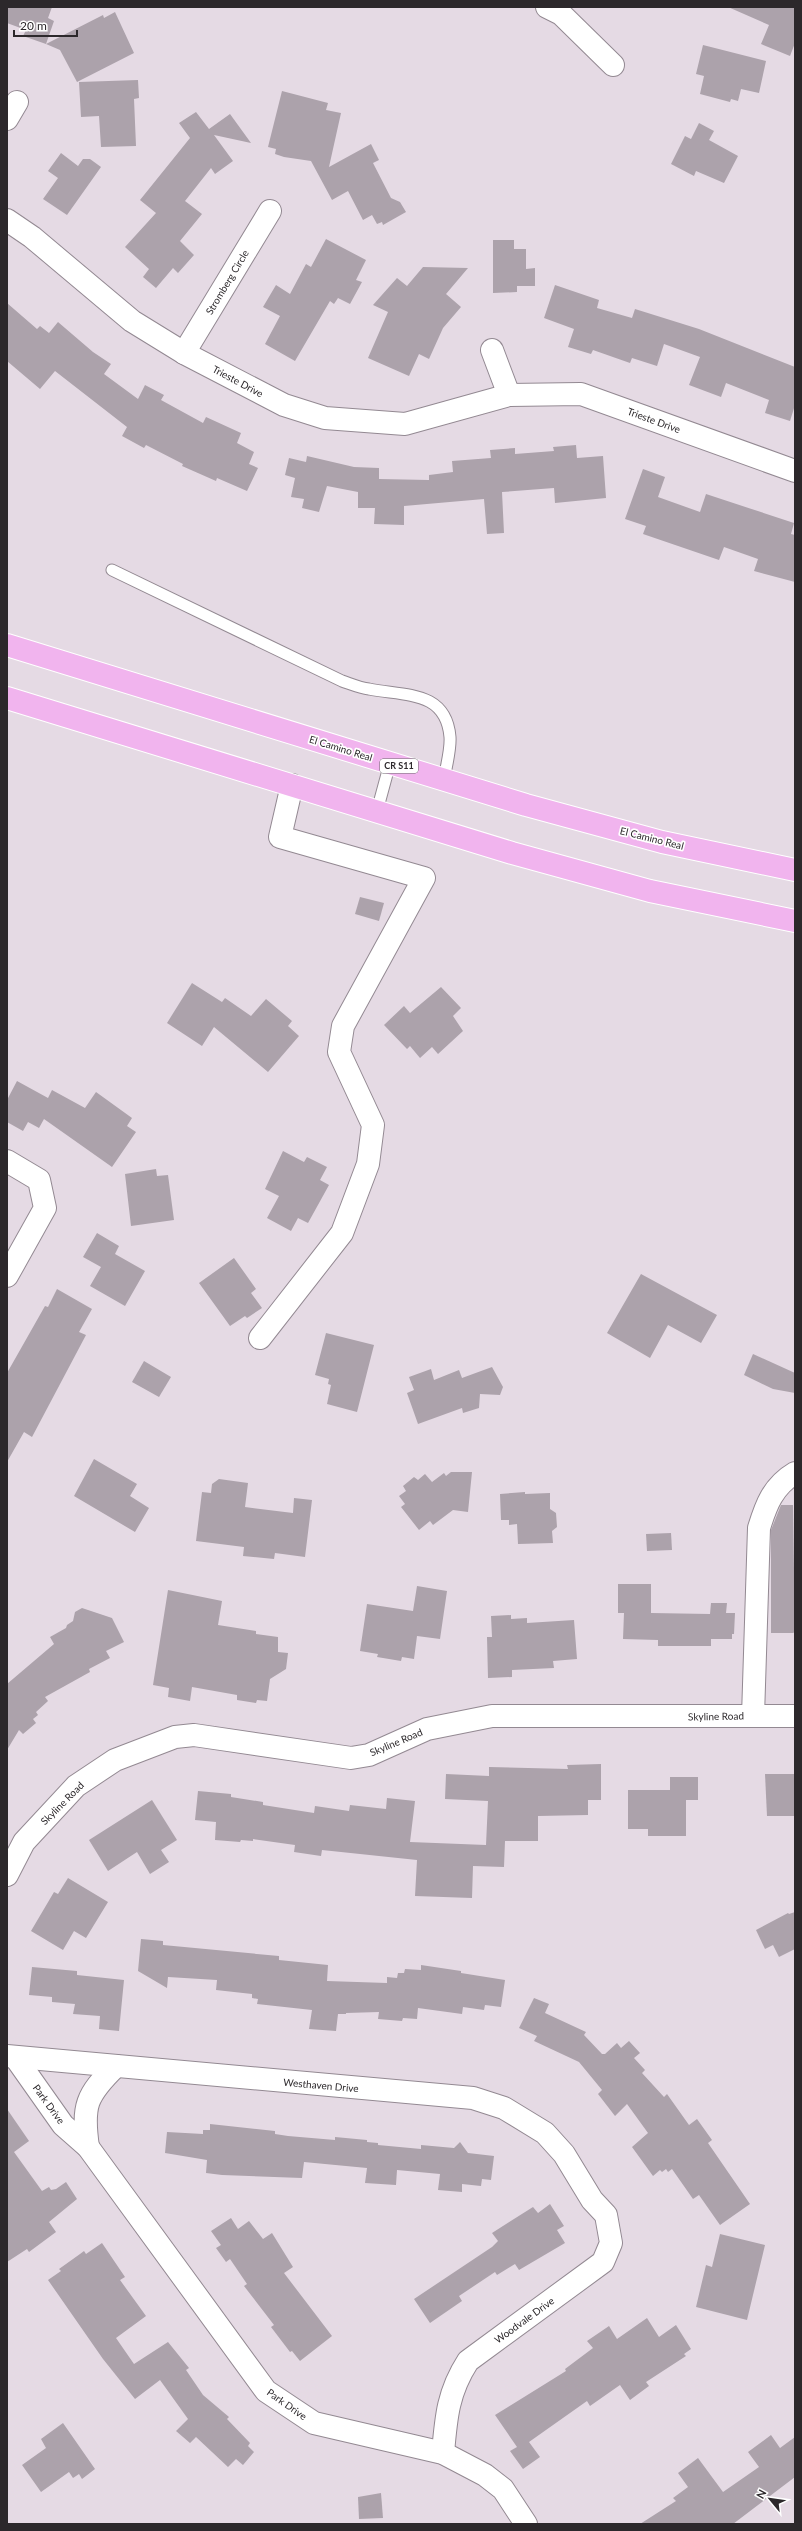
<svg xmlns="http://www.w3.org/2000/svg" width="802" height="2531" font-family="Lato,sans-serif">
<style>
.building{fill:#aca2ab}
.lines{fill:none;stroke-linecap:round;stroke-linejoin:round}
.lane-casing{stroke:#938992;stroke-width:13}
.street-casing{stroke:#938992;stroke-width:24}
.secondary-casing{stroke:#938992;stroke-width:24}
.primary-casing{stroke:#fff;stroke-width:24}
.lane{stroke:#fff;stroke-width:11}
.street{stroke:#fff;stroke-width:22}
.secondary{stroke:#fff;stroke-width:22}
.primary{stroke:#f1b4ee;stroke-width:22}
.labels{text-anchor:middle;stroke-width:3.5;stroke-linejoin:round;paint-order:stroke}
.shield{fill:#fff;stroke:#6b686b;stroke-width:1}
.shield-label{font-size:9px;font-weight:bold;fill:#2c282b}
.street-label{font-size:10px;fill:#2c282b;stroke:#fff}
</style>
<rect width="100%" height="100%" fill="#e5dae4"/>
<g class="building">
<polygon points="7,7 52,7 48,18 54,21 46,44 23,36 26,30 7,23"/>
<polygon points="728,7 795,7 795,43 790,56 761,44 769,25"/>
<polygon points="115,12 134,53 77,82 60,50 46,44 103,15 104,18"/>
<polygon points="703,45 766,61 759,93 741,89 738,101 731,99 730,102 700,94 704,76 696,74"/>
<polygon points="138,80 139,98 134,99 136,146 101,147 99,116 81,117 79,82"/>
<polygon points="282,91 328,103 326,110 341,113 329,167 371,144 379,160 373,163 391,198 400,202 406,212 383,225 382,222 377,224 372,215 363,220 348,191 332,200 311,161 284,157 275,154 276,149 268,147"/>
<polygon points="196,112 209,129 230,114 251,143 214,135 233,161 215,174 211,168 185,201 202,214 180,241 194,255 178,273 173,268 156,288 143,277 149,269 125,247 156,213 140,200 190,138 179,123"/>
<polygon points="699,123 714,131 709,140 738,156 724,183 696,171 694,176 671,164 685,136 691,139"/>
<polygon points="61,153 78,166 83,159 90,159 101,167 67,215 43,199 58,178 48,171"/>
<polygon points="326,239 366,260 356,280 362,282 350,304 338,298 334,304 330,301 295,361 265,344 280,316 263,307 276,285 290,294 306,264 311,267"/>
<polygon points="493,240 514,240 514,249 526,249 526,269 535,268 535,286 517,286 517,292 493,293"/>
<polygon points="423,267 468,268 446,294 461,307 443,328 429,359 419,354 409,376 368,358 388,312 373,305 397,278 407,286"/>
<polygon points="555,285 599,300 597,308 632,318 635,309 699,329 795,367 795,405 790,421 765,413 769,400 726,383 721,397 689,385 700,357 664,344 657,366 632,358 630,363 593,350 591,354 568,347 574,329 544,318"/>
<polygon points="7,303 37,329 40,326 49,333 58,322 93,352 111,364 104,374 138,399 145,385 164,395 161,400 203,423 206,417 241,433 237,443 254,452 249,464 258,468 247,491 217,478 216,481 182,466 183,464 146,445 144,448 122,436 127,427 55,371 40,389 7,361"/>
<polygon points="576,445 577,458 603,456 606,498 555,503 554,488 502,492 504,533 487,534 484,499 404,506 404,525 374,524 375,508 358,508 358,492 327,486 319,512 302,508 304,499 291,497 295,478 285,475 289,458 306,462 307,456 354,467 379,468 379,479 429,480 429,475 453,472 452,461 491,458 490,450 515,448 515,454 554,451 553,447"/>
<polygon points="643,469 665,477 658,497 700,512 706,494 794,523 791,534 795,535 795,582 754,571 758,559 724,547 719,560 643,534 646,526 625,519"/>
<polygon points="360,897 384,903 379,921 355,914"/>
<polygon points="192,983 222,1002 225,998 251,1016 266,999 292,1021 288,1026 299,1036 268,1072 214,1027 202,1046 167,1023"/>
<polygon points="441,987 461,1008 453,1016 463,1031 438,1054 432,1047 420,1058 410,1046 407,1049 384,1025 404,1006 410,1013"/>
<polygon points="17,1081 48,1098 52,1090 85,1108 96,1092 132,1118 127,1126 136,1132 112,1167 44,1119 39,1128 28,1122 23,1131 7,1122 7,1100"/>
<polygon points="283,1151 304,1162 307,1157 327,1167 320,1180 329,1185 308,1223 298,1218 291,1231 267,1218 279,1196 265,1189"/>
<polygon points="156,1169 157,1176 168,1175 174,1220 131,1226 125,1174"/>
<polygon points="97,1233 119,1246 115,1254 145,1271 125,1306 90,1286 101,1267 83,1257"/>
<polygon points="234,1258 256,1289 251,1293 262,1308 247,1318 245,1316 230,1326 199,1283"/>
<polygon points="641,1274 717,1315 701,1343 668,1325 650,1358 607,1333"/>
<polygon points="57,1289 92,1309 79,1332 86,1335 32,1437 24,1432 7,1462 7,1373 45,1306 48,1307"/>
<polygon points="326,1333 374,1345 357,1412 327,1404 331,1385 328,1384 329,1379 315,1375"/>
<polygon points="753,1354 795,1373 795,1393 773,1389 744,1375"/>
<polygon points="144,1361 171,1377 159,1397 132,1382"/>
<polygon points="492,1367 503,1387 500,1395 480,1394 479,1408 463,1413 462,1408 418,1424 407,1393 414,1390 409,1377 431,1369 434,1380 459,1370 462,1378"/>
<polygon points="94,1459 137,1484 130,1496 149,1508 135,1532 74,1496"/>
<polygon points="451,1472 472,1472 468,1512 453,1510 433,1525 430,1521 419,1530 401,1507 405,1504 399,1496 406,1491 403,1486 414,1477 418,1480 425,1474 432,1482 444,1473 446,1476"/>
<polygon points="219,1479 248,1483 245,1507 293,1513 294,1498 312,1500 305,1557 275,1553 274,1559 243,1556 244,1547 196,1541 202,1492 211,1493 212,1484"/>
<polygon points="525,1492 525,1494 550,1493 550,1509 556,1513 557,1527 552,1531 553,1543 518,1544 517,1524 509,1525 509,1520 501,1520 500,1494"/>
<polygon points="781,1505 793,1505 795,1632 793,1633 771,1633 771,1530"/>
<polygon points="671,1533 672,1550 647,1551 646,1534"/>
<polygon points="618,1584 651,1584 651,1613 710,1614 711,1603 727,1603 726,1613 735,1613 734,1634 732,1634 732,1639 711,1639 711,1646 658,1646 658,1640 623,1639 624,1613 618,1613"/>
<polygon points="417,1586 447,1591 440,1639 417,1636 414,1659 402,1657 401,1661 377,1657 378,1654 360,1651 367,1604 413,1611"/>
<polygon points="168,1590 222,1601 218,1625 256,1631 256,1634 278,1637 278,1652 288,1653 286,1669 270,1679 267,1701 257,1700 256,1703 237,1700 237,1695 192,1687 190,1701 168,1697 169,1688 153,1685"/>
<polygon points="82,1608 112,1618 124,1642 106,1651 110,1658 89,1669 90,1672 45,1697 48,1701 36,1712 38,1715 33,1719 36,1723 23,1734 19,1730 7,1750 7,1684 54,1644 50,1637 66,1628 67,1625 73,1621 75,1612"/>
<polygon points="511,1615 511,1619 527,1618 527,1623 574,1620 577,1659 553,1661 554,1668 512,1670 512,1677 488,1678 487,1637 492,1637 491,1616"/>
<polygon points="601,1764 601,1800 588,1800 588,1815 538,1816 538,1841 505,1841 504,1867 473,1866 472,1898 415,1896 417,1860 322,1850 321,1856 294,1852 295,1845 253,1839 253,1841 241,1840 240,1842 215,1840 216,1822 195,1820 198,1791 231,1794 231,1797 263,1802 263,1805 314,1813 315,1806 349,1811 350,1805 386,1809 387,1798 415,1801 410,1842 486,1845 488,1801 445,1799 446,1774 489,1776 489,1767 568,1769 567,1765"/>
<polygon points="765,1774 795,1774 795,1816 767,1816"/>
<polygon points="670,1777 698,1777 698,1800 686,1800 686,1836 648,1836 648,1829 628,1829 628,1790 670,1790"/>
<polygon points="152,1800 177,1840 161,1850 169,1862 150,1874 137,1852 108,1871 89,1840"/>
<polygon points="68,1878 108,1902 86,1938 74,1931 63,1950 31,1931 54,1892 58,1894"/>
<polygon points="795,1912 795,1949 779,1957 773,1945 765,1949 756,1930 788,1913 789,1914"/>
<polygon points="141,1939 163,1941 163,1945 279,1956 279,1960 328,1965 327,1981 387,1983 387,1977 397,1978 398,1973 404,1973 405,1969 421,1970 421,1965 461,1971 461,1973 505,1980 501,2007 485,2005 484,2010 463,2007 462,2014 418,2008 417,2019 403,2018 402,2021 378,2019 379,2012 346,2013 346,2014 338,2014 336,2031 309,2029 312,2010 257,2004 258,1999 252,1998 252,1994 216,1990 217,1980 168,1977 167,1988 138,1971"/>
<polygon points="32,1967 77,1971 77,1975 124,1980 119,2031 99,2029 100,2016 73,2014 75,2004 52,2002 52,1997 29,1995"/>
<polygon points="534,1998 549,2004 545,2013 586,2032 584,2035 602,2054 605,2054 617,2043 621,2048 629,2041 640,2053 634,2058 645,2070 642,2073 664,2097 667,2094 689,2125 697,2119 712,2140 708,2143 750,2204 720,2225 699,2195 693,2199 672,2169 668,2172 666,2169 662,2172 660,2170 653,2176 632,2147 648,2133 627,2104 615,2116 598,2094 602,2090 579,2062 534,2041 537,2036 519,2028"/>
<polygon points="7,2109 29,2141 14,2152 37,2184 42,2191 49,2187 51,2190 56,2189 66,2182 77,2199 49,2222 56,2232 29,2252 27,2249 7,2262"/>
<polygon points="210,2124 275,2131 275,2134 288,2136 335,2140 335,2137 367,2140 367,2142 378,2143 378,2145 421,2149 421,2145 454,2148 460,2142 468,2153 494,2156 491,2180 482,2179 481,2186 462,2184 462,2192 438,2190 440,2174 397,2170 396,2185 365,2183 367,2168 304,2162 302,2178 222,2175 206,2173 207,2160 165,2153 167,2132 203,2134 203,2130 210,2130"/>
<polygon points="550,2204 564,2226 557,2230 565,2243 519,2270 515,2264 497,2275 495,2272 459,2296 462,2301 430,2323 414,2299 492,2247 498,2241 492,2233 533,2207 538,2213"/>
<polygon points="231,2218 238,2229 249,2221 263,2239 272,2233 293,2267 284,2273 332,2336 300,2361 292,2351 290,2352 271,2327 274,2325 244,2286 247,2284 230,2259 226,2262 216,2248 221,2245 211,2231"/>
<polygon points="720,2234 765,2245 747,2320 696,2307 706,2265 712,2267"/>
<polygon points="102,2243 125,2277 120,2280 146,2316 116,2338 134,2364 168,2342 189,2368 186,2370 203,2395 229,2417 227,2419 250,2443 248,2446 254,2452 243,2465 236,2459 228,2467 196,2437 190,2443 176,2431 188,2419 160,2380 135,2399 103,2359 48,2280 61,2271 59,2269 80,2254 84,2251 86,2254"/>
<polygon points="647,2318 659,2337 676,2325 691,2349 684,2354 686,2356 646,2382 649,2386 630,2400 620,2385 590,2406 587,2401 529,2442 540,2457 523,2469 510,2451 517,2447 495,2415 566,2371 565,2369 593,2348 587,2341 609,2326 617,2339"/>
<polygon points="63,2423 95,2469 82,2479 79,2474 73,2478 69,2472 41,2492 22,2465 46,2448 41,2439"/>
<polygon points="771,2435 780,2448 795,2437 795,2477 733,2524 640,2524 676,2501 673,2498 688,2487 678,2473 698,2458 723,2492 759,2467 748,2452"/>
<polygon points="381,2493 383,2518 359,2519 358,2497"/>
</g>
<g class="lines">
<defs>
<g id="lane">
<path d="M112 570 342 681C351 684 360 688 369 689 404 696 446 690 450 737 451 750 446 766 444 780"/>
<polyline points="377,811 390,763"/>
</g>
<g id="street">
<polyline points="547,7 561,14 613,65"/>
<polyline points="7,119 17,102"/>
<polyline points="7,220 32,237 132,321 184,353 284,405 325,418 405,424 509,395 581,394 795,471"/>
<polyline points="492,350 509,395"/>
<polyline points="184,353 270,211"/>
<polyline points="7,1161 39,1180 45,1208 7,1276"/>
<polyline points="260,1338 342,1233 368,1164 373,1125 339,1052 343,1026 424,878 280,837 292,785"/>
<path d="M753 1716 759 1528C766 1505 773 1486 795 1473"/>
<polyline points="7,1875 24,1842 76,1786 115,1760 175,1737 194,1735 351,1758 369,1755 427,1729 492,1716 795,1716"/>
<path d="M7 2056 473 2098 504 2108 545 2133 564 2154 592 2200 606 2215 611 2243 603 2262 468 2361C448 2392 446 2417 443 2453"/>
</g>
<g id="secondary">
<polyline points="15,2057 63,2125 88,2147 266,2391 314,2423 443,2453 485,2475 503,2489 526,2524"/>
<path d="M88 2147C82 2106 86 2095 116 2066"/>
</g>
<g id="primary">
<polyline points="7,645 526,805 662,842 795,870"/>
<polyline points="7,698 512,853 650,891 795,921"/>
</g>
</defs>
<use href="#lane" class="lane-casing"/>
<use href="#street" class="street-casing"/>
<use href="#secondary" class="secondary-casing"/>
<use href="#primary" class="primary-casing"/>
<use href="#lane" class="lane"/>
<use href="#street" class="street"/>
<use href="#secondary" class="secondary"/>
<use href="#primary" class="primary"/>
</g>
<g class="labels">
<rect class="shield" x="380" y="759" width="38" height="14" rx="3"/>
<g class="shield-label">
<text x="399" y="769">CR S11</text>
</g>
<g class="street-label">
<text transform="translate(227 282) rotate(-59)" y="4">Stromberg Circle</text>
<text transform="translate(238 381) rotate(28)" y="4">Trieste Drive</text>
<text transform="translate(654 420) rotate(20)" y="4">Trieste Drive</text>
<text transform="translate(341 748) rotate(17)" y="4">El Camino Real</text>
<text transform="translate(652 838) rotate(14)" y="4">El Camino Real</text>
<text transform="translate(716 1716) rotate(-1)" y="4">Skyline Road</text>
<text transform="translate(396 1742) rotate(-23)" y="4">Skyline Road</text>
<text transform="translate(62 1803) rotate(-45)" y="4">Skyline Road</text>
<text transform="translate(321 2085) rotate(5)" y="4">Westhaven Drive</text>
<text transform="translate(49 2104) rotate(54)" y="4">Park Drive</text>
<text transform="translate(524 2320) rotate(-36)" y="4">Woodvale Drive</text>
<text transform="translate(287 2404) rotate(35)" y="4">Park Drive</text>
</g>
</g>
<rect width="802" height="2531" fill="none" stroke="#2c282b" stroke-width="16"/>
<g transform="translate(770 2499) rotate(299)" stroke="#ffffff" stroke-width="3" paint-order="stroke">
<path d="M0-3L7 15L0 10L-7 15Z" fill="#2c282b"/>
<text y="-6" font-size="11" font-weight="bold" text-anchor="middle" fill="#2c282b">N</text>
</g>
<path d="M14 30v6h63v-6" fill="none" stroke="#2c282b" stroke-width="2"/>
<text x="20" y="30" font-size="12" fill="#2c282b" stroke="#ffffff" stroke-width="3" paint-order="stroke">20 m</text>
</svg>
